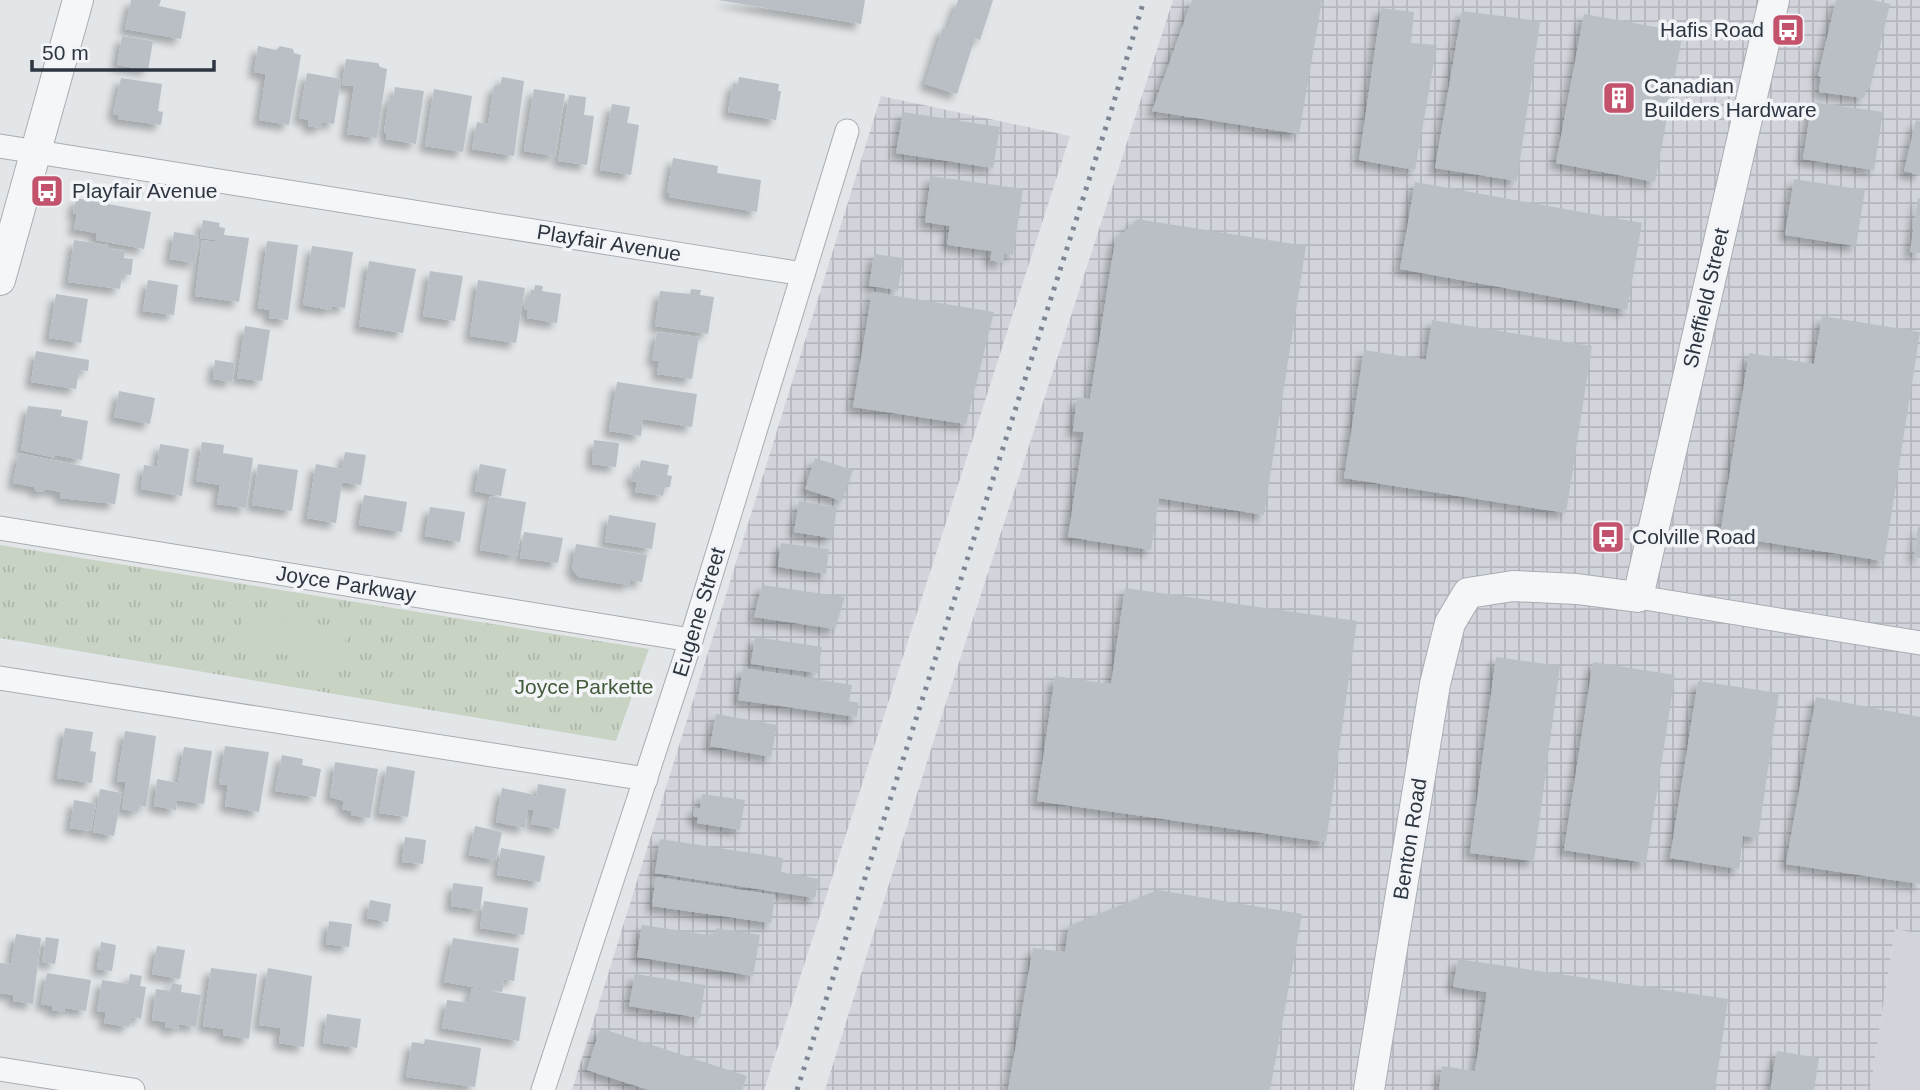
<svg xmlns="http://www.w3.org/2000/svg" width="1920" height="1090" font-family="Arial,sans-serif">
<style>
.built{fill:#d1d5db}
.industrial{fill:url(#industrial-grid)}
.grass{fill:url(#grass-tufts)}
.pitch{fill:#c9d3c4}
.building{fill:#babfc6;filter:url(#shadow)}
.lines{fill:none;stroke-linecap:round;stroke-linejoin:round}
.minor-casing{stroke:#a8adb3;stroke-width:25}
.tertiary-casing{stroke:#a8adb3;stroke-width:32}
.minor{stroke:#f5f6f8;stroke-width:23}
.tertiary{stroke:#f5f6f8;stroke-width:30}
.rail{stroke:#7d8692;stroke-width:5;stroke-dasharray:3.5 7;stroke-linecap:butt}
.labels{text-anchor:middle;stroke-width:7;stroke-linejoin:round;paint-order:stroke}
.poi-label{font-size:21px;fill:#2c3540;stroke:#f2f4f7;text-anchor:start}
.street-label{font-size:21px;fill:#2c3540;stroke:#f2f4f7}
.park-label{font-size:21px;fill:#435b3a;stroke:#f2f4f7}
</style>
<defs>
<pattern id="industrial-grid" width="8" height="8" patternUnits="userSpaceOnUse" patternTransform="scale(1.75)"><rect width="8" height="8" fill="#d1d5db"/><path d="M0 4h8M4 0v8" fill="none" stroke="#b4b7bd"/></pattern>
<pattern id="grass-tufts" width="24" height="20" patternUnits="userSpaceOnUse" patternTransform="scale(1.75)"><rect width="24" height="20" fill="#c9d3c4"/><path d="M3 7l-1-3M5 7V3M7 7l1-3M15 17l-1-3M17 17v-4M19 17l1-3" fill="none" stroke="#adb6a9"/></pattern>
<filter id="shadow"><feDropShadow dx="-6" dy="6" stdDeviation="3.5" flood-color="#0004"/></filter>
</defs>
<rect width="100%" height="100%" fill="#e2e6e9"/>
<polygon class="built" points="1895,929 1920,934 1920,1090 1870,1090"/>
<g class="industrial">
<polygon points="1173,0 1920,0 1920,934 1895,929 1870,1090 825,1090 931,749"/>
<polygon points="881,96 1070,136 764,1090 572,1090"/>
</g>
<polygon class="grass" points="0,545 649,649 616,741 0,638"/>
<polygon class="pitch" points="244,612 347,629 342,664 238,647"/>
<g class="building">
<polygon points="131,0 161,0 159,6 186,12 181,39 125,29"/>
<polygon points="718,0 865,0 861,24"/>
<polygon points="958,0 993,0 980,40 975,38 957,94 925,84 943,27 948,29"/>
<polygon points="1192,0 1322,0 1299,134 1152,111"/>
<polygon points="1836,0 1872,0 1890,4 1870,88 1866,88 1864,98 1819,92 1821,77 1818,76"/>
<polygon points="1381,8 1414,12 1411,43 1437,45 1415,170 1359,160"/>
<polygon points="1462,11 1540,21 1517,181 1435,168"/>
<polygon points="1584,14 1683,32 1655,182 1556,163"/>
<polygon points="122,36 153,41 148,70 117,65"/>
<polygon points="258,46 276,50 280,46 293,49 294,53 301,55 289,125 259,120 266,74 254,72"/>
<polygon points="346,59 378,63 380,67 387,69 377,138 347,134 354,86 342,85"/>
<polygon points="307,73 341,79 334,124 322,122 321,128 308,126 309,120 299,118"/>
<polygon points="502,77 524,81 514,156 472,149 477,122 488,124 494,86 500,86"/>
<polygon points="739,77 779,84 778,91 781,91 776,120 728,112 733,83 738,84"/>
<polygon points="121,78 162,84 158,111 163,112 161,125 118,119 118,115 113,114"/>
<polygon points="395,87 424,91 416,144 386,139 387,133 384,132 389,98 393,99"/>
<polygon points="434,89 472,96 463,152 425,146"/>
<polygon points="534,89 565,94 555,156 524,151"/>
<polygon points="569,95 586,97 584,115 594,116 587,165 558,161"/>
<polygon points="1812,102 1883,112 1874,170 1803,159"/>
<polygon points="612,104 630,107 627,123 639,125 631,175 600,170"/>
<polygon points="903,112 1000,127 993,168 896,153"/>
<polygon points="1916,120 1920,121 1920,175 1904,171"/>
<polygon points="673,158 718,166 717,173 761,180 757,212 669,197 670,193 667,193"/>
<polygon points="931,176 1023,189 1013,255 1004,253 1003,263 990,260 992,251 947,245 950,226 925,222"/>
<polygon points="1794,179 1865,190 1856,246 1785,235"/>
<polygon points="1415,182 1642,223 1627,310 1400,269"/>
<polygon points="76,198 151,212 144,249 96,240 96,233 74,229 77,214 73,213"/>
<polygon points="1918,198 1920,198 1920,253 1910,252"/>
<polygon points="1137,219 1306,246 1264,515 1159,498 1151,550 1068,537 1084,432 1073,431 1077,397 1090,399 1115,241"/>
<polygon points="203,220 220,223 219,227 225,228 224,235 249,238 239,302 195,296 202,240 215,242 215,240 200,238"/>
<polygon points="174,232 199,236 195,263 170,259"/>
<polygon points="74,240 108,245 108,249 125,251 124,258 133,259 131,275 122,274 120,289 68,282"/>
<polygon points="267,241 298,245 288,320 269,318 270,310 258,308"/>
<polygon points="312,246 353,252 345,308 332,306 331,310 303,305"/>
<polygon points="874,254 903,258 898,290 869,286"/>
<polygon points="369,261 416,269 403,333 359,326"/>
<polygon points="430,271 463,276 455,321 423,316"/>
<polygon points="148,280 178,285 174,315 143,311"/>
<polygon points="478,280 525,288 516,343 470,336"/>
<polygon points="535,285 543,286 542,291 561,294 557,323 527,318 528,310 524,310 525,298 529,299 531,290 534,290"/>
<polygon points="691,289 701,290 700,295 714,297 708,334 655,326 660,291 690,294"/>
<polygon points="872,292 994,312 966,424 853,407"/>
<polygon points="56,294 88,299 81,343 49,338"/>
<polygon points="1822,316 1920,332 1884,561 1720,535 1749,353 1814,364"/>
<polygon points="1432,320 1592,346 1566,513 1344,478 1364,350 1426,360"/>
<polygon points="245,326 270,330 262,381 237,378"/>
<polygon points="657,332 699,337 692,379 657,374 659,361 652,360"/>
<polygon points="36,351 89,360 88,371 79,370 76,389 31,382"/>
<polygon points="215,360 235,363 232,382 213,379"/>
<polygon points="617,382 697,394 692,427 643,419 641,436 609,431"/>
<polygon points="119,391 155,398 150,424 114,417"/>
<polygon points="28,406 62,410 61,416 88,421 82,460 55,455 55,458 21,450"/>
<polygon points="594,440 619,443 616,467 592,464"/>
<polygon points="202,442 224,445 223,453 253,458 246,508 217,504 220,485 196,481"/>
<polygon points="160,444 189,449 182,496 141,489 144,465 157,467"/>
<polygon points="345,452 366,455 361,485 342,482 336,523 307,518 316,464 342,469"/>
<polygon points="19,453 120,474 115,504 60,498 61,492 46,489 43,492 36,491 34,487 13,483"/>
<polygon points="815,458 853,470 842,501 805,489"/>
<polygon points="641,460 669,465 667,475 672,476 670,487 665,487 663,496 635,492 637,482 631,481 633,470 639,471"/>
<polygon points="258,464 298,470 292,511 252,505"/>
<polygon points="480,464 506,469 501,496 475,491"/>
<polygon points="364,495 407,502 402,532 359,525"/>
<polygon points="490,496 526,502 517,556 480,550"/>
<polygon points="799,501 837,507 832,538 794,532"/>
<polygon points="430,507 465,512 460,542 425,536"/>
<polygon points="609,515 656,523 652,549 605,542"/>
<polygon points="1918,527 1920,527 1920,558 1914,557"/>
<polygon points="524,532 563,538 558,563 520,558"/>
<polygon points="781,543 829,549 826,574 778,567"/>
<polygon points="576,544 647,555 642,582 630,580 629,585 579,577 572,569"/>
<polygon points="762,585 845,597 835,629 754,617"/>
<polygon points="1125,588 1357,621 1326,842 1037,801 1055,676 1111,684"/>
<polygon points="755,637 822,647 818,673 751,664"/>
<polygon points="1496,657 1560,666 1534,861 1470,853"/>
<polygon points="1593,662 1675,675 1646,863 1564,850"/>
<polygon points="743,668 852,685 849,701 859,703 857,717 738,700"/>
<polygon points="1698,681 1779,693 1758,838 1743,836 1739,869 1670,858"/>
<polygon points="1816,697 1920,717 1920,884 1786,864"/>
<polygon points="716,714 777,725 771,757 710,746"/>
<polygon points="65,728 93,732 90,751 96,752 92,783 57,778"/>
<polygon points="125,731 156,736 146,807 139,805 138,812 122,809 126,782 117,781"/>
<polygon points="225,746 269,752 259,812 225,806 228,785 219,784"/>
<polygon points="184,747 212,751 204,804 177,800 176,810 154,806 157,779 178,783"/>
<polygon points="282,755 303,759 302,765 321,769 316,797 275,791"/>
<polygon points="335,762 378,769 370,818 351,815 352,811 342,809 344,801 330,797"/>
<polygon points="387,766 415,771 408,817 379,813"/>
<polygon points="538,784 566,789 559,829 531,824 534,810 528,809 525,828 496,822 502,788 531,794 531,796 536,797"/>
<polygon points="100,789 122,793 114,836 93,832"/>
<polygon points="702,794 745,800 740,830 697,823 698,817 693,816 694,808 700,809"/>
<polygon points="74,800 96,804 91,831 70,828"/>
<polygon points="475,826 502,832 496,860 469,855"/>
<polygon points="405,837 426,840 423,864 402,862"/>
<polygon points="660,839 783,858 781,872 819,879 815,898 655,873"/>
<polygon points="501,848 545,856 540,882 497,875"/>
<polygon points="656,877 775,895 771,923 652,906"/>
<polygon points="453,883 483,887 480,910 451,906"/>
<polygon points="1158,890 1302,914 1270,1090 1008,1090 1033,948 1065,952 1069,926"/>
<polygon points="370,900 391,904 388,922 367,918"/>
<polygon points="484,901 528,908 524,935 480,928"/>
<polygon points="329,921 352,924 349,947 326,944"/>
<polygon points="642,925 715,936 716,928 760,935 753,976 637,957"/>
<polygon points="16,934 41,938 33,1004 13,1001 14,995 0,993 0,963 11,964"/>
<polygon points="46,937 59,939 55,964 42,962"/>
<polygon points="453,938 519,948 514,981 504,979 502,992 444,982"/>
<polygon points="101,942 116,945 112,971 97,969"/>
<polygon points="157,946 185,950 180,979 152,974"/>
<polygon points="1458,959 1728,999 1715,1090 1439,1090 1442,1066 1475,1071 1487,992 1453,987"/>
<polygon points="211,968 257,974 249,1039 223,1035 224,1029 203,1026"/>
<polygon points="268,968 312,976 304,1047 279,1043 281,1028 259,1025"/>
<polygon points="47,973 91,980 86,1011 65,1008 64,1012 52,1010 53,1006 41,1004"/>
<polygon points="130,974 142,976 140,986 146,987 141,1019 131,1017 129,1027 104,1023 106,1012 97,1011 102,980 128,984"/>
<polygon points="635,974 705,985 700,1018 629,1006"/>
<polygon points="172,983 182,985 181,992 201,995 196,1027 179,1024 178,1029 165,1027 166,1022 152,1020 156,989 170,991"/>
<polygon points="472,988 526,997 519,1041 442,1028 447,1000 469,1003"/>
<polygon points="327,1014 361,1019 357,1048 323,1043"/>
<polygon points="600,1028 747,1076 742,1090 649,1090 587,1070"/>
<polygon points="425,1039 481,1048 475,1087 406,1077 412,1042 424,1044"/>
<polygon points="1777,1051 1819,1058 1814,1090 1770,1090"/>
</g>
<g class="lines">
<defs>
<g id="minor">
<polyline points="0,146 803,274"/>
<polyline points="0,528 691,640"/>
<polyline points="1638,597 1920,643"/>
<polyline points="0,678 646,779"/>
<polyline points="0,1069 133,1090"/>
<polyline points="543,1090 691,640 847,131"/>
</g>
<g id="tertiary">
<polyline points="0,280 78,0"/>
<polyline points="1369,1090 1435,684 1450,623 1468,593 1513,586 1577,589 1638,597 1774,0"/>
</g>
</defs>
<use href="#minor" class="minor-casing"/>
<use href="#tertiary" class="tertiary-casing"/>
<use href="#minor" class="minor"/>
<use href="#tertiary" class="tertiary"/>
<polyline class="rail" points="797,1090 1113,105 1144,0"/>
</g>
<defs>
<symbol id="bus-square" viewBox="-11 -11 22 22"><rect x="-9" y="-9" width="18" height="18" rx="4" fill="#c3526c" stroke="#f2f4f7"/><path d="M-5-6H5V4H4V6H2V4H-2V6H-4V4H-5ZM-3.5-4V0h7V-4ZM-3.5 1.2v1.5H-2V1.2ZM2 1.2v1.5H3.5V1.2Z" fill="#fff"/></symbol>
<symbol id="building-square" viewBox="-11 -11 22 22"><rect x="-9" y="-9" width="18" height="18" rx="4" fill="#c3526c" stroke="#f2f4f7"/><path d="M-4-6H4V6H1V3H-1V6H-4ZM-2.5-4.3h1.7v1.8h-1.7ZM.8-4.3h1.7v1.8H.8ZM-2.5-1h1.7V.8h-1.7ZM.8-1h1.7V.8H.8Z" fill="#fff"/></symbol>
</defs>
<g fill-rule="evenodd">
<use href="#bus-square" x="1769" y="11" width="38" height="38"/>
<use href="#building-square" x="1600" y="79" width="38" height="38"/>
<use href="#bus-square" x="28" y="172" width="38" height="38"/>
<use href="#bus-square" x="1589" y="518" width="38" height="38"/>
</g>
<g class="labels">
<g class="poi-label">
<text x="1764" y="37" text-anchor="end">Hafis Road</text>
<text x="1644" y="93">Canadian<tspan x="1644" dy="24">Builders Hardware</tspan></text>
<text x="72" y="198">Playfair Avenue</text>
<text x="1632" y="544">Colville Road</text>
</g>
<g class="street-label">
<text transform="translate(609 243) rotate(9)" y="7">Playfair Avenue</text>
<text transform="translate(1706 298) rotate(-77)" y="7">Sheffield Street</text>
<text transform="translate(346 584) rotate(9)" y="7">Joyce Parkway</text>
<text transform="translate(699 612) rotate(-73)" y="7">Eugene Street</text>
<text transform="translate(1410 839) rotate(-81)" y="7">Benton Road</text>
</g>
<g class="park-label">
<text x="584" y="694">Joyce Parkette</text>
</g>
</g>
<path d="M32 60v10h182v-10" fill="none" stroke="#2c3540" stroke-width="3.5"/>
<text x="42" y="60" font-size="21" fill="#2c3540" stroke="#f2f4f7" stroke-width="5" paint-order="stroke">50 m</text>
</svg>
